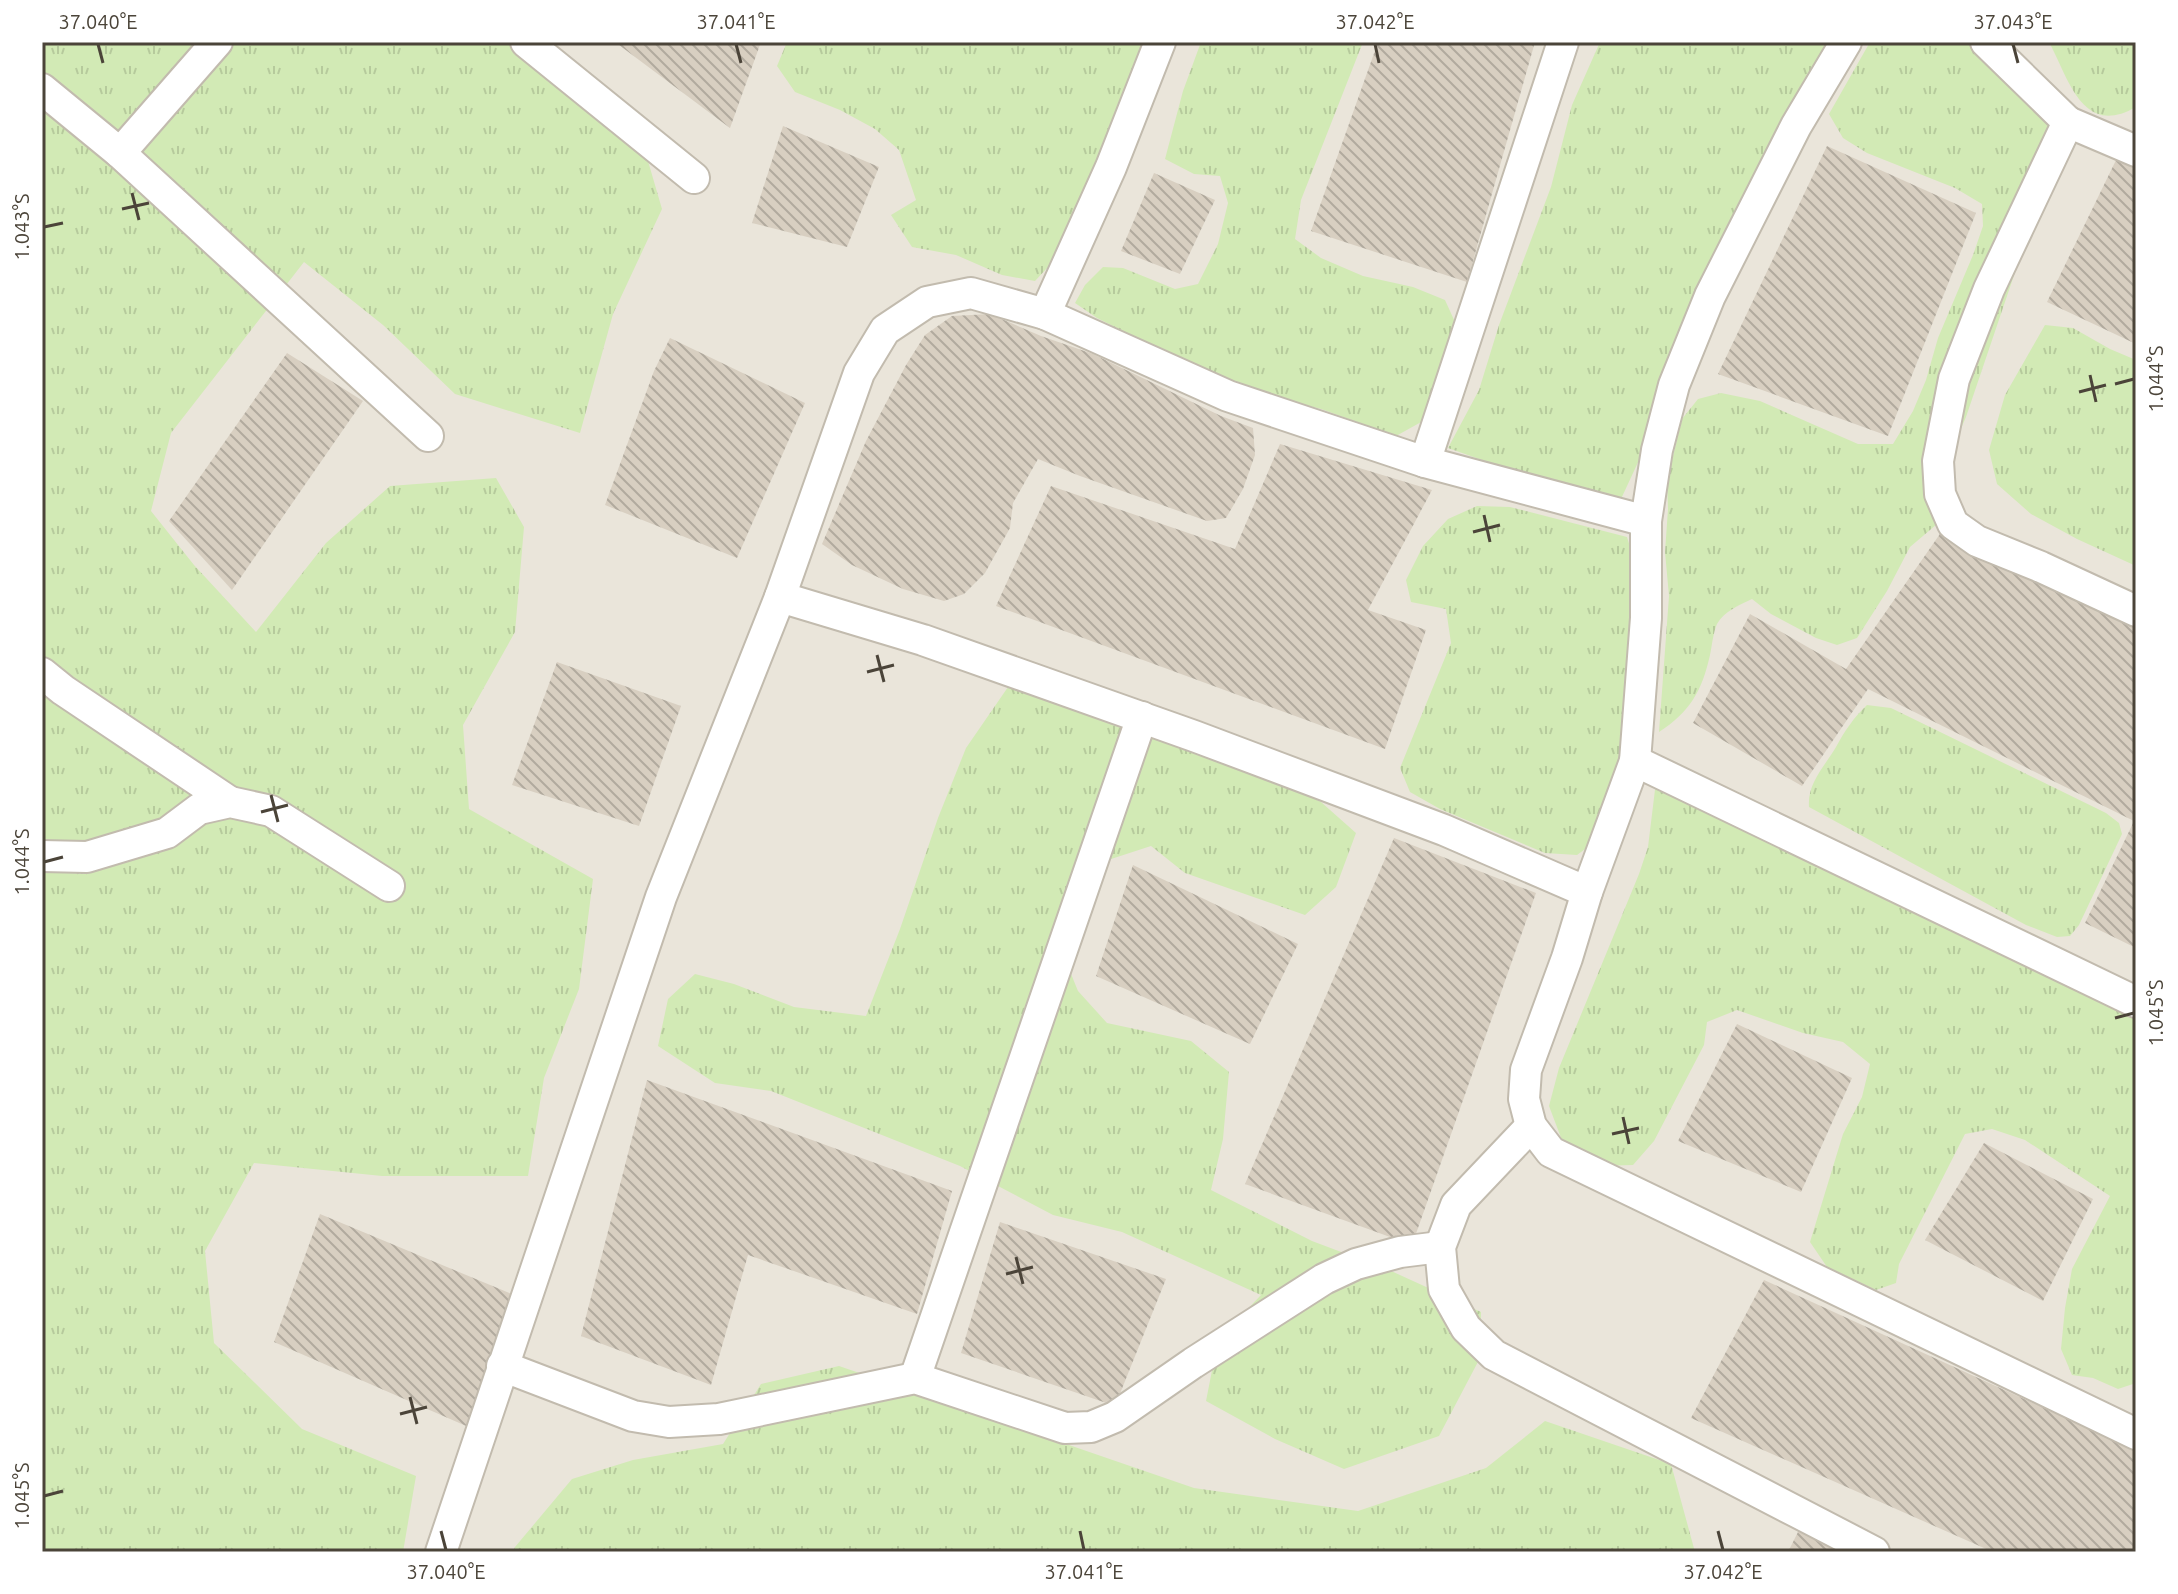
<svg xmlns="http://www.w3.org/2000/svg" width="2178" height="1594" font-family="Ubuntu,sans-serif">
<style>
.residential{fill:#eae5da}
.grass{fill:url(#grass-tufts)}
.building{fill:url(#building-back-hatch)}
.lines{fill:none;stroke-linecap:round;stroke-linejoin:round}
.minor-casing{stroke:#c2bbae;stroke-width:34}
.minor{stroke:#fff;stroke-width:30}
.ticks{fill:none;stroke:#4b4439;stroke-width:3}
.neatline{fill:none;stroke:#4b4439;stroke-width:3}
.ticks-label{font-size:20px;text-anchor:middle;fill:#4b4439}
</style>
<defs>
<pattern id="grass-tufts" width="24" height="20" patternUnits="userSpaceOnUse" patternTransform="scale(2)"><rect width="24" height="20" fill="#d2eab5"/><path d="M3 7l-1-3M5 7V3M7 7l1-3M15 17l-1-3M17 17v-4M19 17l1-3" fill="none" stroke="#b6ca9c"/></pattern>
<pattern id="building-back-hatch" width="6" height="6" patternUnits="userSpaceOnUse" patternTransform="scale(2)"><rect width="6" height="6" fill="#d8cfc1"/><path d="M-1 5l2 2M0 0l6 6M5-1l2 2" fill="none" stroke="#b1aa9e"/></pattern>
</defs>
<rect width="100%" height="100%" fill="#f6f3ec"/>
<rect class="residential" x="42" y="42" width="2094" height="1510"/>
<g class="grass">
<polygon points="42,42 519,42 641,137 662,209 613,314 580,433 455,394 383,325 304,262 171,433 151,511 194,565 256,632 326,543 390,486 496,478 524,527 515,632 463,725 469,809 593,879 579,989 544,1078 528,1176 382,1176 254,1163 205,1251 214,1343 302,1429 416,1476 403,1552 42,1552"/>
<polygon points="787,42 1154,42 1062,252 1035,281 1002,275 956,255 912,247 891,215 916,200 899,150 875,129 840,110 795,92 777,66"/>
<polygon points="1201,42 1363,42 1301,200 1295,239 1321,258 1363,276 1413,287 1445,300 1455,322 1423,421 1396,436 1321,409 1263,394 1211,375 1097,318 1075,303 1085,285 1103,267 1123,268 1175,289 1198,284 1218,244 1228,203 1220,176 1194,174 1165,159 1183,91"/>
<polygon points="1600,42 1841,42 1676,342 1654,399 1640,458 1621,499 1516,472 1448,448 1479,390 1499,325 1551,187 1572,105"/>
<path d="M1870 42H2009L2054 129 2027 237 1966 417 1944 467 1950 513 1910 547 1887 591 1857 638 1837 645 1816 638 1771 614 1752 599C1740 605 1724 611 1717 624 1713 633 1712 646 1710 655 1702 691 1690 712 1659 732L1669 596 1665 552 1668 509 1667 481 1682 419 1698 399 1721 393 1760 401 1858 444H1893L1913 411 1926 380 1938 338 1973 255 1983 226 1982 204 1955 188 1867 153 1843 138 1829 114Z"/>
<path d="M2049 42H2136V107C2082 138 2069 79 2049 42Z"/>
<polygon points="2045,325 2073,328 2110,349 2136,360 2136,566 2077,539 2031,514 1997,484 1989,450 2005,395"/>
<polygon points="1477,506 1510,507 1627,537 1637,569 1626,743 1603,836 1577,855 1545,853 1440,809 1410,792 1400,768 1451,643 1446,609 1411,602 1406,580 1423,546 1448,519"/>
<polygon points="1017,674 1086,709 1192,752 1255,770 1321,802 1356,833 1336,887 1305,915 1185,873 1151,846 1105,861 1058,942 1078,991 1107,1023 1191,1041 1229,1072 1223,1139 1211,1190 1312,1241 1389,1270 1481,1312 1480,1358 1439,1436 1344,1469 1275,1439 1206,1401 1218,1340 1261,1295 1122,1232 1053,1215 960,1166 771,1091 715,1083 658,1046 668,999 695,974 734,984 794,1007 866,1016 900,929 938,818 966,748"/>
<path d="M1867 705 1891 708 2106 813 2119 823 2122 834 2079 925 2070 936 2057 937 2026 925 1809 807C1807 783 1825 766 1836 747 1844 732 1854 717 1867 705Z"/>
<polygon points="1658,765 2136,997 2136,1383 2118,1389 2093,1378 2072,1375 2061,1349 2065,1308 2072,1269 2110,1196 2025,1140 1992,1129 1965,1134 1899,1264 1896,1283 1876,1290 1827,1267 1810,1242 1843,1134 1862,1097 1870,1064 1843,1042 1803,1033 1737,1010 1707,1022 1704,1045 1654,1141 1633,1165 1599,1166 1563,1143 1549,1106 1559,1068 1639,874 1648,847"/>
<polygon points="839,1366 1194,1488 1358,1511 1486,1468 1545,1421 1671,1464 1695,1552 513,1552 515,1547 572,1479 633,1460 723,1444 761,1384"/>
</g>
<g class="building">
<polygon points="615,42 761,42 730,128"/>
<polygon points="1378,42 1535,42 1467,282 1311,231"/>
<polygon points="783,126 879,167 847,247 752,223"/>
<polygon points="1827,146 1976,213 1888,436 1718,374"/>
<polygon points="2118,156 2136,165 2136,344 2047,302"/>
<polygon points="1154,173 1215,200 1180,274 1121,251"/>
<polygon points="990,314 1041,336 1093,354 1221,416 1253,428 1255,455 1243,489 1226,518 1207,521 1080,476 1038,459 1013,503 1010,528 985,573 964,594 944,601 903,589 852,565 822,544 866,441 906,365 925,335 952,316"/>
<polygon points="670,338 805,403 737,558 605,505 654,371"/>
<polygon points="287,353 363,401 232,590 169,521"/>
<polygon points="1280,444 1432,490 1368,610 1426,630 1385,749 996,606 1051,486 1235,549"/>
<polygon points="1942,531 2136,628 2136,948 2085,923 2134,821 1868,689 1802,786 1693,723 1750,614 1846,669"/>
<polygon points="557,662 681,706 639,826 512,785"/>
<polygon points="1394,838 1536,893 1412,1245 1245,1184"/>
<polygon points="1133,865 1298,944 1250,1044 1096,976"/>
<polygon points="1737,1024 1852,1078 1801,1192 1678,1141"/>
<polygon points="647,1080 952,1191 917,1314 748,1255 711,1385 581,1336"/>
<polygon points="1984,1143 2093,1199 2043,1301 1925,1240"/>
<polygon points="320,1214 514,1295 473,1429 274,1342"/>
<polygon points="1000,1222 1166,1279 1115,1406 961,1353"/>
<polygon points="1764,1280 2136,1450 2136,1552 1993,1552 1691,1418"/>
<polygon points="1800,1528 1848,1552 1788,1552"/>
</g>
<g class="lines">
<defs>
<g id="minor">
<polyline points="526,42 694,178"/>
<polyline points="1986,42 2068,122 1989,289 1954,379 1938,461 1940,494 1953,524 1977,541 2041,567 2136,611"/>
<polyline points="42,89 120,153 428,436"/>
<polyline points="2068,122 2136,151"/>
<polyline points="120,153 217,42"/>
<polyline points="1045,314 1228,396 1425,462 1563,42"/>
<polyline points="1425,462 1646,521"/>
<polyline points="780,597 923,640 1194,736 1444,830 1587,892 1635,761 1646,618 1646,521 1657,450 1674,385 1710,296 1796,126 1846,42"/>
<polyline points="42,673 63,690 230,802"/>
<polyline points="1635,761 2136,1002"/>
<polyline points="42,856 87,857 167,833 199,809 230,802 271,811 389,886"/>
<polyline points="1587,892 1567,958 1526,1070 1524,1099 1531,1126 1551,1152 2136,1434"/>
<polyline points="1531,1126 1456,1205 1440,1247 1444,1289 1466,1328 1494,1355 1874,1552"/>
<polyline points="502,1366 633,1416 669,1422 719,1419 915,1378 1065,1428 1091,1427 1115,1417 1193,1363 1324,1279 1356,1264 1400,1252 1440,1247"/>
<polyline points="915,1378 1142,717"/>
<polyline points="441,1552 661,897 780,597 859,373 885,330 927,302 971,293 1045,314 1111,167 1160,42"/>
</g>
</defs>
<use href="#minor" class="minor-casing"/>
<use href="#minor" class="minor"/>
</g>
<path class="ticks" d="M98 44 103 63M736 44 741 63M1375 44 1379 63M2013 44 2018 63M132 193 139 220M122 209 149 203M44 227 63 223M2090 375 2096 402M2115 384 2134 379M2079 392 2106 385M1484 515 1490 542M1473 532 1500 525M877 655 884 682M867 672 894 665M271 795 278 822M261 812 288 805M44 862 63 857M2115 1018 2134 1013M1623 1117 1629 1144M1612 1134 1639 1128M1016 1257 1023 1284M1006 1274 1033 1267M410 1397 417 1424M400 1414 427 1407M44 1496 63 1491M441 1531 446 1550M1080 1531 1084 1550M1718 1531 1723 1550"/>
<rect width="2178" height="1594" fill="none" stroke="#ffffff" stroke-width="88"/>
<rect x="44" y="44" width="2090" height="1506" class="neatline"/>
<g class="ticks-label">
<text x="98" y="29">37.040°E</text>
<text x="736" y="29">37.041°E</text>
<text x="1375" y="29">37.042°E</text>
<text x="2013" y="29">37.043°E</text>
<text transform="translate(22 227) rotate(-90)" y="7">1.043°S</text>
<text transform="translate(2156 379) rotate(-90)" y="7">1.044°S</text>
<text transform="translate(22 862) rotate(-90)" y="7">1.044°S</text>
<text transform="translate(2156 1013) rotate(-90)" y="7">1.045°S</text>
<text transform="translate(22 1496) rotate(-90)" y="7">1.045°S</text>
<text x="446" y="1579">37.040°E</text>
<text x="1084" y="1579">37.041°E</text>
<text x="1723" y="1579">37.042°E</text>
</g>
</svg>
